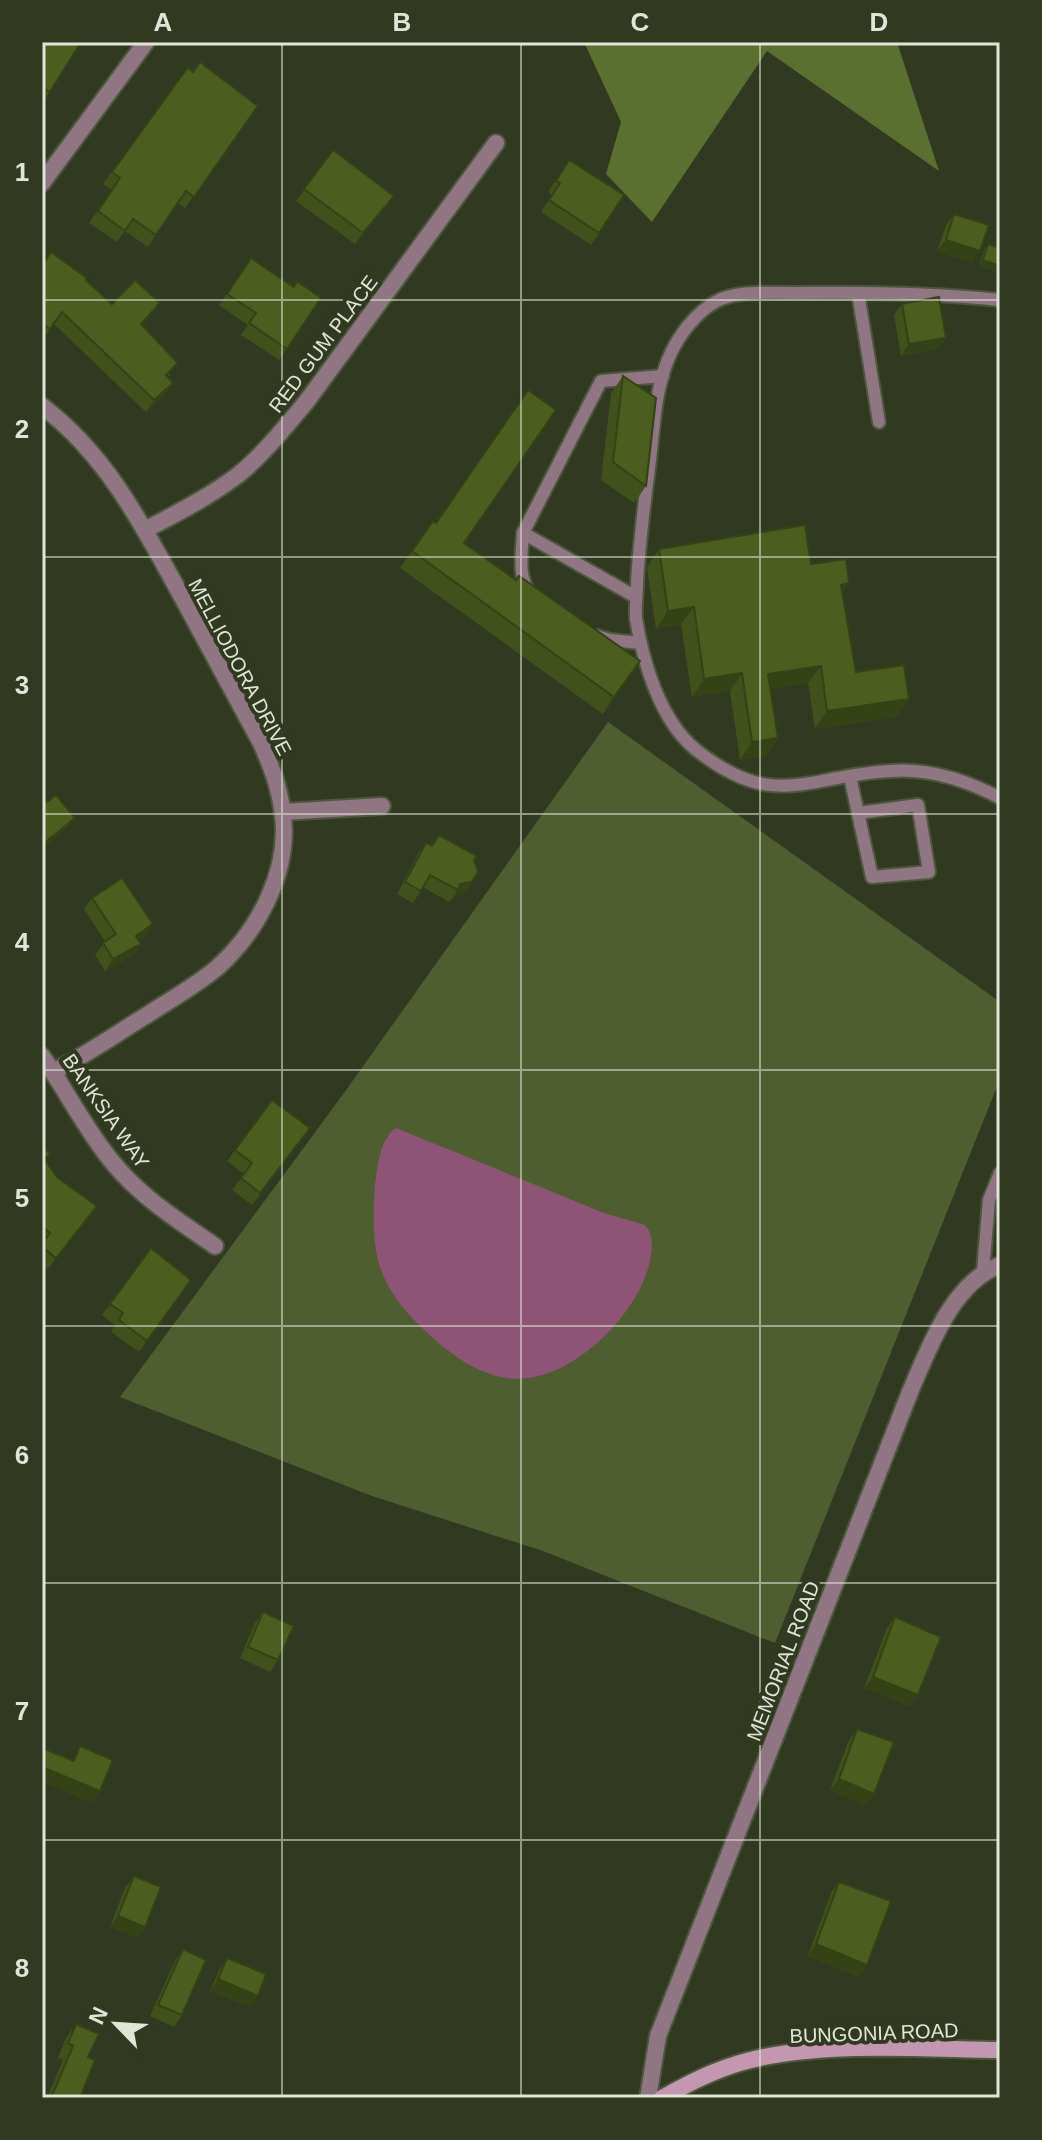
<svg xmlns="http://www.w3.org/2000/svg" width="1042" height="2140" font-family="Arial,sans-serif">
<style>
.green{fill:#4f5e31}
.forest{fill:#5b6f31}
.water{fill:#8e5476}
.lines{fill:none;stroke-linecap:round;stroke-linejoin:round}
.lane-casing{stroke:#4d563e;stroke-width:16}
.street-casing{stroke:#4d563e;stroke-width:20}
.secondary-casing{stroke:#4d563e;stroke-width:20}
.lane{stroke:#907583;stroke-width:12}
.street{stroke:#907583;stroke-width:16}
.secondary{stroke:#c397af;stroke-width:16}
.wall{fill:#40511c}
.shaded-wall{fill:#344216}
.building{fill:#4b5e20;stroke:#344216;stroke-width:2}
.grid{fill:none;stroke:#e0e6d7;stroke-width:2;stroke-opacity:0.55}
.labels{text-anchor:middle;stroke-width:8;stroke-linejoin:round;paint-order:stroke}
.street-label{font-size:20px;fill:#e0e6d7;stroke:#313a21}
.neatline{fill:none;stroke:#e0e6d7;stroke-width:3}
.grid-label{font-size:26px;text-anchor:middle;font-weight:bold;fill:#e0e6d7}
</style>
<rect width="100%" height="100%" fill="#313a21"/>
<polygon class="green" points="608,722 1000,1002 1000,1079 775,1643 543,1551 372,1496 120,1397 344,1093"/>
<polygon class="forest" points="584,42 897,42 939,171 767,51 652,222 606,174 621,122"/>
<path class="water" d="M396 1128 604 1213 645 1225C655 1237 652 1251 649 1265 635 1320 562 1391 501 1377 469 1370 443 1348 420 1326 385 1291 372 1263 374 1213 374 1192 376 1139 396 1128Z"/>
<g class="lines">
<defs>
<g id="lane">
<polyline points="858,293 879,422"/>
<path d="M1000 300C932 293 863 292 794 293 770 293 739 290 717 301 696 312 679 335 670 355 654 390 654 431 649 468 644 506 639 544 637 583 637 594 635 607 636 619 643 662 660 720 695 749 774 812 804 776 890 771 928 768 966 780 1000 798"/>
<polyline points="523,533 601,381 663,376"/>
<path d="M531 594C517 578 522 553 523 533L636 597"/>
<polyline points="597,636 610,640 641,643"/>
<polyline points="850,777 872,877 929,872 918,805 858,813"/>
<polyline points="983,1271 989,1200 1000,1173"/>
</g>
<g id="street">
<polyline points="42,183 146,42"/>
<path d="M42 406C108 456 144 528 183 599 209 648 236 696 262 745 271 766 279 786 282 809 292 867 260 929 218 967 197 985 170 1000 147 1015 116 1034 86 1055 53 1072"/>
<path d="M145 530C177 513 209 497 238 475 264 454 285 427 307 401L496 143"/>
<polyline points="283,812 382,806"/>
<path d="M42 1056C67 1091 86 1131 114 1164 142 1198 179 1221 215 1246"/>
<path d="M648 2098 658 2036 910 1392C929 1348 952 1283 1000 1265"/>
</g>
<path id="secondary" d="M662 2098C689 2083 716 2069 747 2061 820 2041 923 2049 1000 2050"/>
</defs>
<use href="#lane" class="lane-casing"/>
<use href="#street" class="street-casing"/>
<use href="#secondary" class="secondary-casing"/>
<use href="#lane" class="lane"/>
<use href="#street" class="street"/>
<use href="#secondary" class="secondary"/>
</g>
<g class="wall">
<polygon points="42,42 50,92 42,104"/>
<polygon points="188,67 193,72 258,106 185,208 178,203 148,247 125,231 117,242 89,223 112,190 103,184"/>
<polygon points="333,150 394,196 386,207 355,244 296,201"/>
<polygon points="569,160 599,233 591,245 541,212 552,195 548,192"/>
<polygon points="954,214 972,263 937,251 946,225"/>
<polygon points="988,244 998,272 979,266 984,250"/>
<polygon points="251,258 293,287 321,298 279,360 241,335 248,325 219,305"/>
<polygon points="42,266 86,280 112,304 152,314 142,325 170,375 168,377 173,383 165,394 146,412 54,324 42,340"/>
<polygon points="902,304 938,349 901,356 894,315"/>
<polygon points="623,376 646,486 634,503 601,480 611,393"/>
<polygon points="433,521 516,580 614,697 603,714 400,568"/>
<polygon points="659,549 811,564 842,593 856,672 897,717 815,729 808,683 770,689 778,738 766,756 740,760 730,691 692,697 681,624 656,629 647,567"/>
<polygon points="439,835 474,860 472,882 464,894 454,896 449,902 423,887 413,903 397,894 418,854 426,843 431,846"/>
<polygon points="92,898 153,924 145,936 139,940 141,944 133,955 105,971 95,955 105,941 84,909"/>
<polygon points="272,1100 302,1140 252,1205 232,1190 244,1174 227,1161"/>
<polygon points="42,1145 45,1161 89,1218 48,1269 42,1265"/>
<polygon points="151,1248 191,1280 139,1352 111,1332 115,1325 102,1315"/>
<polygon points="263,1612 278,1660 270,1672 240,1658 255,1623"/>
<polygon points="895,1617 918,1695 910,1706 864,1688 887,1628"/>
<polygon points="857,1729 866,1805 830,1790 849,1740"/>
<polygon points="134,1876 145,1927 137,1938 110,1927 125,1888"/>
<polygon points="839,1882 859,1977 808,1956 831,1893"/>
<polygon points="183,1949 182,2015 174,2027 150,2016 175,1961"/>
<polygon points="227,1958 250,2007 210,1991 219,1970"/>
<polygon points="76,2024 88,2057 80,2098 47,2098 63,2060 58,2058 66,2038"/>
</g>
<g class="shaded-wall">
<polygon points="394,196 386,207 355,244 363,233"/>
<polygon points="946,240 980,251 972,263 937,251"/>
<polygon points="983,260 1000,266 1000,269 998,272 979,266"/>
<polygon points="160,303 152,314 133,335 141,324"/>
<polygon points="946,338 938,349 901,356 909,344"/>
<polygon points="173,383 165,394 146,412 154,400"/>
<polygon points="849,583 837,601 841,585"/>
<polygon points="694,607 681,624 656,629 668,611"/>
<polygon points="821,666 808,683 756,692 768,674"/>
<polygon points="742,673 730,691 692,697 704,679"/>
<polygon points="909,699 897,717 815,729 827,711"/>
<polygon points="778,738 766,756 740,760 752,742"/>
<polygon points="75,818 67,828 42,850 42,845"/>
<polygon points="472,882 464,894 454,896 460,884"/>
<polygon points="153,924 145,936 128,947 136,936"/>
<polygon points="141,944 133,955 105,971 113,959"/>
<polygon points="97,1206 89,1218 48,1269 56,1258"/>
<polygon points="873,1677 918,1695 910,1706 864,1688"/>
<polygon points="42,1767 100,1791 92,1803 42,1782"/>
<polygon points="839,1779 874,1794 866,1805 830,1790"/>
<polygon points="118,1916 145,1927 137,1938 110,1927"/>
<polygon points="816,1944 867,1965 859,1977 808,1956"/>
<polygon points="218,1979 258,1996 250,2007 210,1991"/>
</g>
<g class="building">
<polygon points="42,42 81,42 50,92 42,87"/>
<polygon points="200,62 258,106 194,197 186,191 156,235 133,219 125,231 98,211 120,178 112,172 188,67 193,72"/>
<polygon points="333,150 394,196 363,233 304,189"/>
<polygon points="569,160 624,195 599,233 549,200 560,183 556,181"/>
<polygon points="954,214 989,225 980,251 946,240"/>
<polygon points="988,244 1000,248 1000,266 983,260"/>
<polygon points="51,252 87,278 86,280 112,304 135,280 160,303 141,324 178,363 166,375 173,383 154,400 62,312 50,329 42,324 42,266"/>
<polygon points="251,258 294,287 297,281 321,298 287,349 249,323 256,313 227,294"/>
<polygon points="939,297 946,338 909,344 902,304"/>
<polygon points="623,376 656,398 646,486 613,462"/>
<polygon points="528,390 556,410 464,543 516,580 519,576 640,661 614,697 412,551 433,521 436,523"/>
<polygon points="805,525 811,564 846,559 849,583 841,585 856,672 904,665 909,699 827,711 821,666 768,674 778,738 752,742 742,673 704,679 694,607 668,611 659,549"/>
<polygon points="56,795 75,818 42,845 42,797 47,802"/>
<polygon points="439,835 477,856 474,860 478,872 472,882 460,884 458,890 430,875 421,891 405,882 426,843 432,846"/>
<polygon points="122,878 153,924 136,936 141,944 113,959 103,943 116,934 92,898"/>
<polygon points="272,1100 310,1128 260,1193 241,1178 252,1163 235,1150"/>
<polygon points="42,1145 50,1154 44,1159 58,1178 97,1206 56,1258 42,1247 42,1244 50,1233 42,1226"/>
<polygon points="151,1248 191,1280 147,1341 119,1320 123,1313 110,1304"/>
<polygon points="263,1612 294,1626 278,1660 248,1647"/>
<polygon points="895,1617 941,1637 918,1695 873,1677"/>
<polygon points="857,1729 894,1742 874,1794 839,1779"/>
<polygon points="80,1746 113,1760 100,1791 42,1767 42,1748 74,1761"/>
<polygon points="134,1876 161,1887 145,1927 118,1916"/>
<polygon points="839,1882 891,1901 867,1965 816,1944"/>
<polygon points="183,1949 206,1960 182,2015 158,2005"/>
<polygon points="227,1958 266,1974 258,1996 218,1979"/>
<polygon points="76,2024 99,2034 88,2057 95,2060 80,2098 51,2098 73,2046 68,2043"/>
</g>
<path class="grid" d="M282 42V2098M521 42V2098M760 42V2098M42 300H1000M42 557H1000M42 814H1000M42 1070H1000M42 1326H1000M42 1583H1000M42 1840H1000"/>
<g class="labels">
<g class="street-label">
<text transform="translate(323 344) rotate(-53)" y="7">RED GUM PLACE</text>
<text transform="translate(240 667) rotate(62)" y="7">MELLIODORA DRIVE</text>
<text transform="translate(106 1111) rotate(55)" y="7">BANKSIA WAY</text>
<text transform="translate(783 1661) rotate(-69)" y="7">MEMORIAL ROAD</text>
<text transform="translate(874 2033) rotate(-2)" y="7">BUNGONIA ROAD</text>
</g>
</g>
<rect width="1042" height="2140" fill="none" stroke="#313a21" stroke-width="88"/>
<g transform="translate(116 2024) rotate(295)" stroke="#313a21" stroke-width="6" paint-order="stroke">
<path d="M0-6L14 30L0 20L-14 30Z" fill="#e0e6d7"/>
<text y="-12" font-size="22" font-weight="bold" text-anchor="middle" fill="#e0e6d7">N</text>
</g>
<rect x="44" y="44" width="954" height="2052" class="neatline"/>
<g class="grid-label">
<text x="163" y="31">A</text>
<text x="402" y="31">B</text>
<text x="640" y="31">C</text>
<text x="879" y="31">D</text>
<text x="22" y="181">1</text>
<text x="22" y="438">2</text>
<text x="22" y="694">3</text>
<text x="22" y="951">4</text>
<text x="22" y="1207">5</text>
<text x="22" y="1464">6</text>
<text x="22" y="1720">7</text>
<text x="22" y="1977">8</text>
</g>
</svg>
